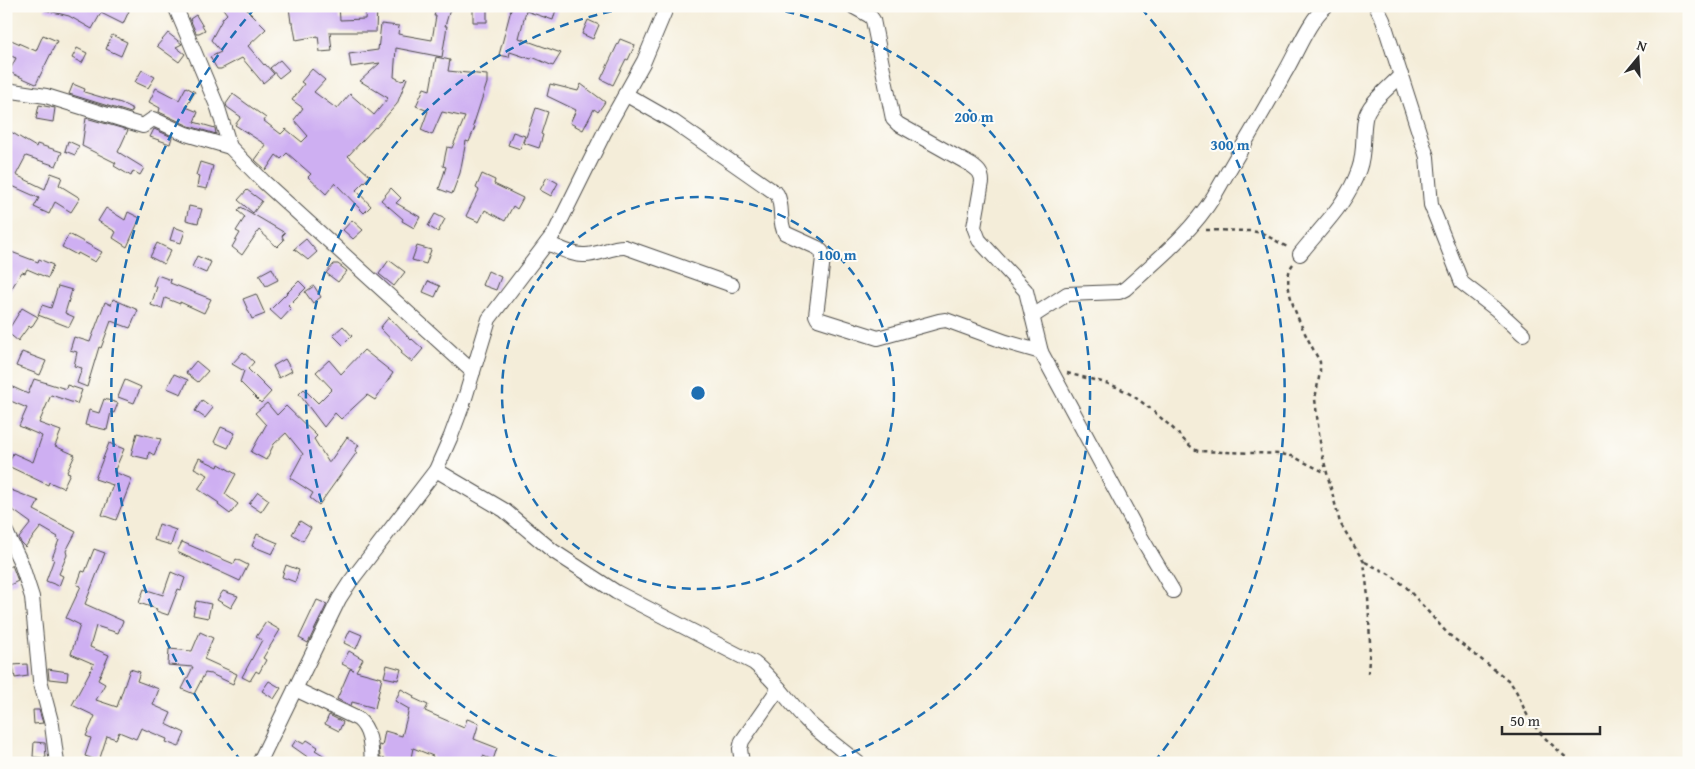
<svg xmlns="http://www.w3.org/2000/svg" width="1695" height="769" font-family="'Gentium Book Plus',serif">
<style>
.building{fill:#ceaff2}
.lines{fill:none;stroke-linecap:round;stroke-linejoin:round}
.minor-casing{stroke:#494845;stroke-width:16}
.path{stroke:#494845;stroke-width:2.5;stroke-dasharray:4 4;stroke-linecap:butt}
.minor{stroke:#fff;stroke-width:14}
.ring{fill:none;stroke:#1f6fb2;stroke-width:2.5;stroke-dasharray:9 6}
.centre{fill:#1f6fb2;stroke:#fdfcf7;stroke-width:2.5}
.ring-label{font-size:15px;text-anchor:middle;font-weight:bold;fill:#1f6fb2;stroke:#fdfcf7;stroke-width:4;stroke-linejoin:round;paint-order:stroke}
</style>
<rect width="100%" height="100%" fill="#fdfcf7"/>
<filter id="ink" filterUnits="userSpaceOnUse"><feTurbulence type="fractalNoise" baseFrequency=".02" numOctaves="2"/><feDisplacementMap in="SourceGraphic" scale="10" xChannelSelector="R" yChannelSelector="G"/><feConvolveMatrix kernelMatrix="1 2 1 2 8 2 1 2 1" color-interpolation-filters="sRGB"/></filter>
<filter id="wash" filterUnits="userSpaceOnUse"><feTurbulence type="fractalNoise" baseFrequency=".0096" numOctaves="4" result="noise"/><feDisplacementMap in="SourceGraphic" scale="20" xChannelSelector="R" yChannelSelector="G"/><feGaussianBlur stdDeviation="1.12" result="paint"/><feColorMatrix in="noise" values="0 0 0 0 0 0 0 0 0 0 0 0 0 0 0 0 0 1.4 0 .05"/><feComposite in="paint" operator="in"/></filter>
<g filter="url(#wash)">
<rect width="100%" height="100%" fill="#f4edd9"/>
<g id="blocks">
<g class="building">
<polygon points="46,6 119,6 129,11 123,24 101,13 92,29 69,16 45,10"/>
<polygon points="221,6 243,6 266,29 248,46 264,65 265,64 274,74 263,83 242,58 221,69 217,69 210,57 221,52 211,40 223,18 227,14"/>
<polygon points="296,6 339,6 340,20 365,19 366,6 377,6 376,32 330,32 332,51 320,52 318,36 296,40 293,23 291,23 289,7"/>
<polygon points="437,6 451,6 445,26 447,26 442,57 396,48 394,77 402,81 406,77 407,78 397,104 376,128 375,127 348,156 370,176 356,190 371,206 364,213 335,183 326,194 308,177 311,174 287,153 281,159 276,155 266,170 255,160 266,145 235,125 241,117 227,107 226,104 233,94 266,118 264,121 281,134 286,129 302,142 308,136 294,120 303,108 292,100 304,84 301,82 312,69 325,80 314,92 337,109 350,94 374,115 388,98 360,81 380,63 351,67 349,54 378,50 381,24 399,26 398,34 432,40 436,16 434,16"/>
<polygon points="475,6 487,6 487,22 473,22 473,7"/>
<polygon points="512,6 557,6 553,20 526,11 519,38 561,53 553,66 532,57 531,59 510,52 509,57 499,55"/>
<polygon points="196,15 205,30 199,33 196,33 190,19"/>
<polygon points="588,20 599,25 593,39 582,34"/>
<polygon points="168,33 182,44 176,47 185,54 179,62 157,46"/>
<polygon points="43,35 57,41 36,84 9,72 16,58 6,54 6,45 9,39 36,51"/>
<polygon points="112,35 127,42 121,56 106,49"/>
<polygon points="620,39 635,45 628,60 626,59 613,85 601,79"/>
<polygon points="77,48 87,53 82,63 72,58"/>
<polygon points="436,57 450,60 448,71 487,75 487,83 473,126 475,127 469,142 466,141 460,173 452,194 439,189 446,167 443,166 447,147 452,148 465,117 442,112 432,135 421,130 428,111 416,106 424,88 430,90"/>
<polygon points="280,60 289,70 279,78 270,68"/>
<polygon points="142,70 155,77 148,88 135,82"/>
<polygon points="73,84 85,89 84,92 121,103 133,109 131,113 69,94"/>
<polygon points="550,84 578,91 581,84 605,102 598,112 594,109 583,130 570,123 576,110 547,96"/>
<polygon points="186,87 195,92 186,107 198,112 194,122 215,128 216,134 189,126 159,112 160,108 149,102 156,88 179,100"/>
<polygon points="39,105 55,108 53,122 36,119"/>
<polygon points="536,108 548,112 541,134 543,135 539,148 524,143"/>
<polygon points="86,118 128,130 118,152 144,168 140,175 133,171 131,176 114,166 116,163 82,146"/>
<polygon points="6,129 36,147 37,144 62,152 56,166 26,156 16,175 45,189 51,173 62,177 59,185 80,198 71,212 55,202 49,214 34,207 39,198 10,185 6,193"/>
<polygon points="154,129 172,137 170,144 150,137"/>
<polygon points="513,132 525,136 520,149 508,145"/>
<polygon points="68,141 79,146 75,155 65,151"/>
<polygon points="200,162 213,166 207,189 197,187 199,176 196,175"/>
<polygon points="482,174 495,180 494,184 523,198 517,209 513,206 505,221 485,210 479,222 466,216 479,190 476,188"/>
<polygon points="547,177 558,183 551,196 540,190"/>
<polygon points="391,188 401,198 396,203 420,217 414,228 402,221 403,219 381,200"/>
<polygon points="247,190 262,201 253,213 238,200"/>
<polygon points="189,206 202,209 198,223 186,220"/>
<polygon points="241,207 285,233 282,236 284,240 277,247 259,230 242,255 232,247 240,233 236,231 245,217 238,211"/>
<polygon points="106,208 125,220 128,212 140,218 127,247 113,238 116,232 98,221"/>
<polygon points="435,214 445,219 438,232 428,226"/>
<polygon points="352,220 363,230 353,239 343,230"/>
<polygon points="174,227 185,231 181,243 170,240"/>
<polygon points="69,234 102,252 95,262 78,253 77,255 62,247"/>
<polygon points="306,239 317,252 308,260 294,249"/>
<polygon points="157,243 171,250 164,264 150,257"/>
<polygon points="417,246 431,250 426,264 412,260"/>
<polygon points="6,250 38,262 39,259 53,265 48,278 27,269 25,273 22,272 6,297"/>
<polygon points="197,256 211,262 206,273 192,267"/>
<polygon points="389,260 405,272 394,286 379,274"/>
<polygon points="334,264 338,264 347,271 338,282 326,273"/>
<polygon points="272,268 278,280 266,286 259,275"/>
<polygon points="488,271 501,277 496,290 482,285"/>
<polygon points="157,275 171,280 170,283 211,299 204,313 180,302 180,304 165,298 162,309 151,305 157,287 153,286"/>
<polygon points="299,281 306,288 288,306 291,309 281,320 270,310"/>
<polygon points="428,281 440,286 435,297 423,292"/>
<polygon points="58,286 72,290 65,313 74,317 69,327 38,315 42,305 51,308"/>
<polygon points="314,286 321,297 313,303 305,292"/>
<polygon points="256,294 265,314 252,319 243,299"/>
<polygon points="113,299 138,310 132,324 130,328 111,321 101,348 99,347 87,387 77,383 82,368 74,366 77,352 70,350 74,337 90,342 105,302 111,305"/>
<polygon points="22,308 38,317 31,328 29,326 18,341 7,332"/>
<polygon points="389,317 411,340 412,339 423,349 412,362 401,353 402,351 380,328"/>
<polygon points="343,326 352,336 343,345 333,335"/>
<polygon points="364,350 393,373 375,400 367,395 341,419 335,413 324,427 299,394 304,389 318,403 332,389 316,372 329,360 341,374"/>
<polygon points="22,352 46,361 40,375 16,366"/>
<polygon points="243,352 254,362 248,369 271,392 261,403 240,382 244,371 232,364"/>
<polygon points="285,359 292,371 279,378 273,366"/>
<polygon points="196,361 208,371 198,382 186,373"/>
<polygon points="174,374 188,380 181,394 167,388"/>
<polygon points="34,379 66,389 67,385 82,390 77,404 51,395 39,423 61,431 55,446 75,455 67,472 70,473 63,488 49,482 48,485 8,466 13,453 33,462 42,436 19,426 27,408 6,399 6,384 28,394"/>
<polygon points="125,380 141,387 134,403 118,397"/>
<polygon points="104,399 118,403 114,413 111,412 107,430 85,425 89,410 99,413"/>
<polygon points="202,400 213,408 205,418 195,411"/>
<polygon points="267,403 277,415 286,406 317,436 314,439 329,463 347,437 359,445 355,451 357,452 319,505 310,498 313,493 290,478 303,454 286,433 274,444 266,460 251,452 266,425 255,413"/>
<polygon points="221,427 235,433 228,448 214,442"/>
<polygon points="137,433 161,439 154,455 149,452 148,459 131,455"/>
<polygon points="109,443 124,449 114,472 132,479 116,520 102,515 113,485 95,479"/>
<polygon points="199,458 218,467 219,464 236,474 225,494 238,504 230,514 218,505 219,503 198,489 208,475 194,468"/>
<polygon points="6,488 39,501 34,510 76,532 66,551 67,555 59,574 63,576 59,586 46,581 54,559 52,558 59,540 57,539 58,537 41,527 25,547 21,543 19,538 31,523 6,505"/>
<polygon points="258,492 269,500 261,512 249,504"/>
<polygon points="300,521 311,528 303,541 292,534"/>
<polygon points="159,524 176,530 171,545 154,540"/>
<polygon points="257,534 278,543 272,554 252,546"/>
<polygon points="182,542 234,564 236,559 248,565 240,581 177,552"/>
<polygon points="94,549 105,553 85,604 123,621 118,633 96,626 90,647 109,655 98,680 105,684 96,700 117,707 130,669 140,672 137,681 159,689 153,705 171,713 166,724 185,733 179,747 166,742 167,739 141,728 136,739 119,732 116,739 107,736 99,761 85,756 91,738 86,736 95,716 72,705 94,664 71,654 80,625 66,618 81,586 77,585 82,571 85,572"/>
<polygon points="12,565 18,581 6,587 6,569"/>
<polygon points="286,565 299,570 295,582 282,577"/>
<polygon points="171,572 185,578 181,590 178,589 168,615 156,611 157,609 139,603 144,589 163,595"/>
<polygon points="223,591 238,596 231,608 217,600"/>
<polygon points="317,600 327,604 308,643 299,638"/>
<polygon points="196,601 211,604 208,618 193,615"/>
<polygon points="266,622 280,630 263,658 266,660 259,673 256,671 250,681 242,677 262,640 256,637"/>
<polygon points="350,630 362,635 356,649 344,643"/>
<polygon points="200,632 213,638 204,659 237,674 233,684 211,674 205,673 194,694 182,689 193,667 168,665 169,649 192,651"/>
<polygon points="349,651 363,659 356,671 382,678 375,708 352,702 351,706 337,699 350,669 354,670 342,664"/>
<polygon points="27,664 28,676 15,678 13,665"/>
<polygon points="387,665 401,669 398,680 384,677"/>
<polygon points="48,669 68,672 67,681 49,679"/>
<polygon points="269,681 281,688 274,699 262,691"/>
<polygon points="401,689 414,696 413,698 428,705 425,711 464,728 467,719 479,723 474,739 497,748 493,760 483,756 482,763 431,763 433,756 413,748 410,763 397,763 398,761 380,758 379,745 382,746 385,731 402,736 409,709 395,701"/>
<polygon points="33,710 39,710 43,723 34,724"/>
<polygon points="329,715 343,722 339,731 325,724"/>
<polygon points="296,740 304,744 307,740 318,747 315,750 336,763 316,763 292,746"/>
<polygon points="34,742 45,743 46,758 33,757"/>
</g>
</g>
</g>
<g filter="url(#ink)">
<use href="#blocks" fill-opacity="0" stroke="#494845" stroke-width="1"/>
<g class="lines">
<defs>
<g id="minor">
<polyline points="175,6 218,108 230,147 264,182 473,372"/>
<path d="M852 6 870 16 873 20 893 119 898 124 971 165C978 170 982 173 982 182L974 227 979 240 1026 291 1041 352 1138 532 1173 591"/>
<polyline points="1376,6 1383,20 1427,157 1431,205 1462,283 1497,310 1523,334"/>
<polyline points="6,90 46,96 143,126 153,119 186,134 230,147"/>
<path d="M625 94 674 122 777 194C784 207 778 221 785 233L818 248 822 252 823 258 816 315 818 319 878 338 939 321 946 320 1006 342 1041 352"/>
<path d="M547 243C558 247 573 256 585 255 599 255 612 246 625 247L732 285"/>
<path d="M1300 254C1322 226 1347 204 1359 169 1365 153 1362 136 1365 119 1367 104 1390 87 1401 75"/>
<path d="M1033 316 1067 294 1119 292 1125 289C1157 260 1191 233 1214 196 1237 155 1262 115 1284 74 1296 54 1309 20 1326 6"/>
<path d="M436 470 504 510 553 551 616 592 754 663C775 680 789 702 807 721 823 736 841 749 858 763"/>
<polyline points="6,532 21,563 32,597 40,680 52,725 57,763"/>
<path d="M295 689 358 719C371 730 371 747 372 763"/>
<polyline points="259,763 339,599 350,582 436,470 451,436 465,398 489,319 555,232 605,131 644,61 667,6"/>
<polyline points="742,763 740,749 742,741 779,688"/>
</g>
</defs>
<use href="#minor" class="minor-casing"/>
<g class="path">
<polyline points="1206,230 1251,231 1262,233 1289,248"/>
<path d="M1293 264C1276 285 1309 341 1320 362V372L1315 399 1321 450 1340 523 1364 562 1368 597 1370 643 1368 674"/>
<path d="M1067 373C1084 378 1103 381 1119 388 1138 397 1154 412 1169 425 1179 433 1186 445 1198 451L1281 454 1292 456 1326 473"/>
<path d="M1365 562 1391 575 1406 587 1448 634 1508 680C1521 694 1521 707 1531 721 1542 737 1558 750 1572 763"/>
</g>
<use href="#minor" class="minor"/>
</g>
</g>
<g class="ring">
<circle cx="698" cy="393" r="196"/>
<path d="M571 763A391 391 0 0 1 640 6M756 6A391 391 0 0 1 825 763"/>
<path d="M242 762A587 587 0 0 1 255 8M1141 8A587 587 0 0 1 1154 762"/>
</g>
<circle cx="698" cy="393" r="8" class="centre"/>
<g class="ring-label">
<text x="974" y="122">200 m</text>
<text x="1230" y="150">300 m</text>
<text x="837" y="260">100 m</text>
</g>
<rect width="1695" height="769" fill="none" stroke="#fdfcf7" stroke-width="25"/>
<g transform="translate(1638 58) rotate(18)" stroke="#fdfcf7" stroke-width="4" paint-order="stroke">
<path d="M0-4L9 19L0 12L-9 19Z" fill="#2b2b2b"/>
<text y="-8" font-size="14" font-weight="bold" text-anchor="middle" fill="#2b2b2b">N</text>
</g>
<path d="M1502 726v8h98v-8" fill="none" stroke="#2b2b2b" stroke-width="2.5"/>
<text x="1510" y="726" font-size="15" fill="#2b2b2b" stroke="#fdfcf7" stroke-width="4" paint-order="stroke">50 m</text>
</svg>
